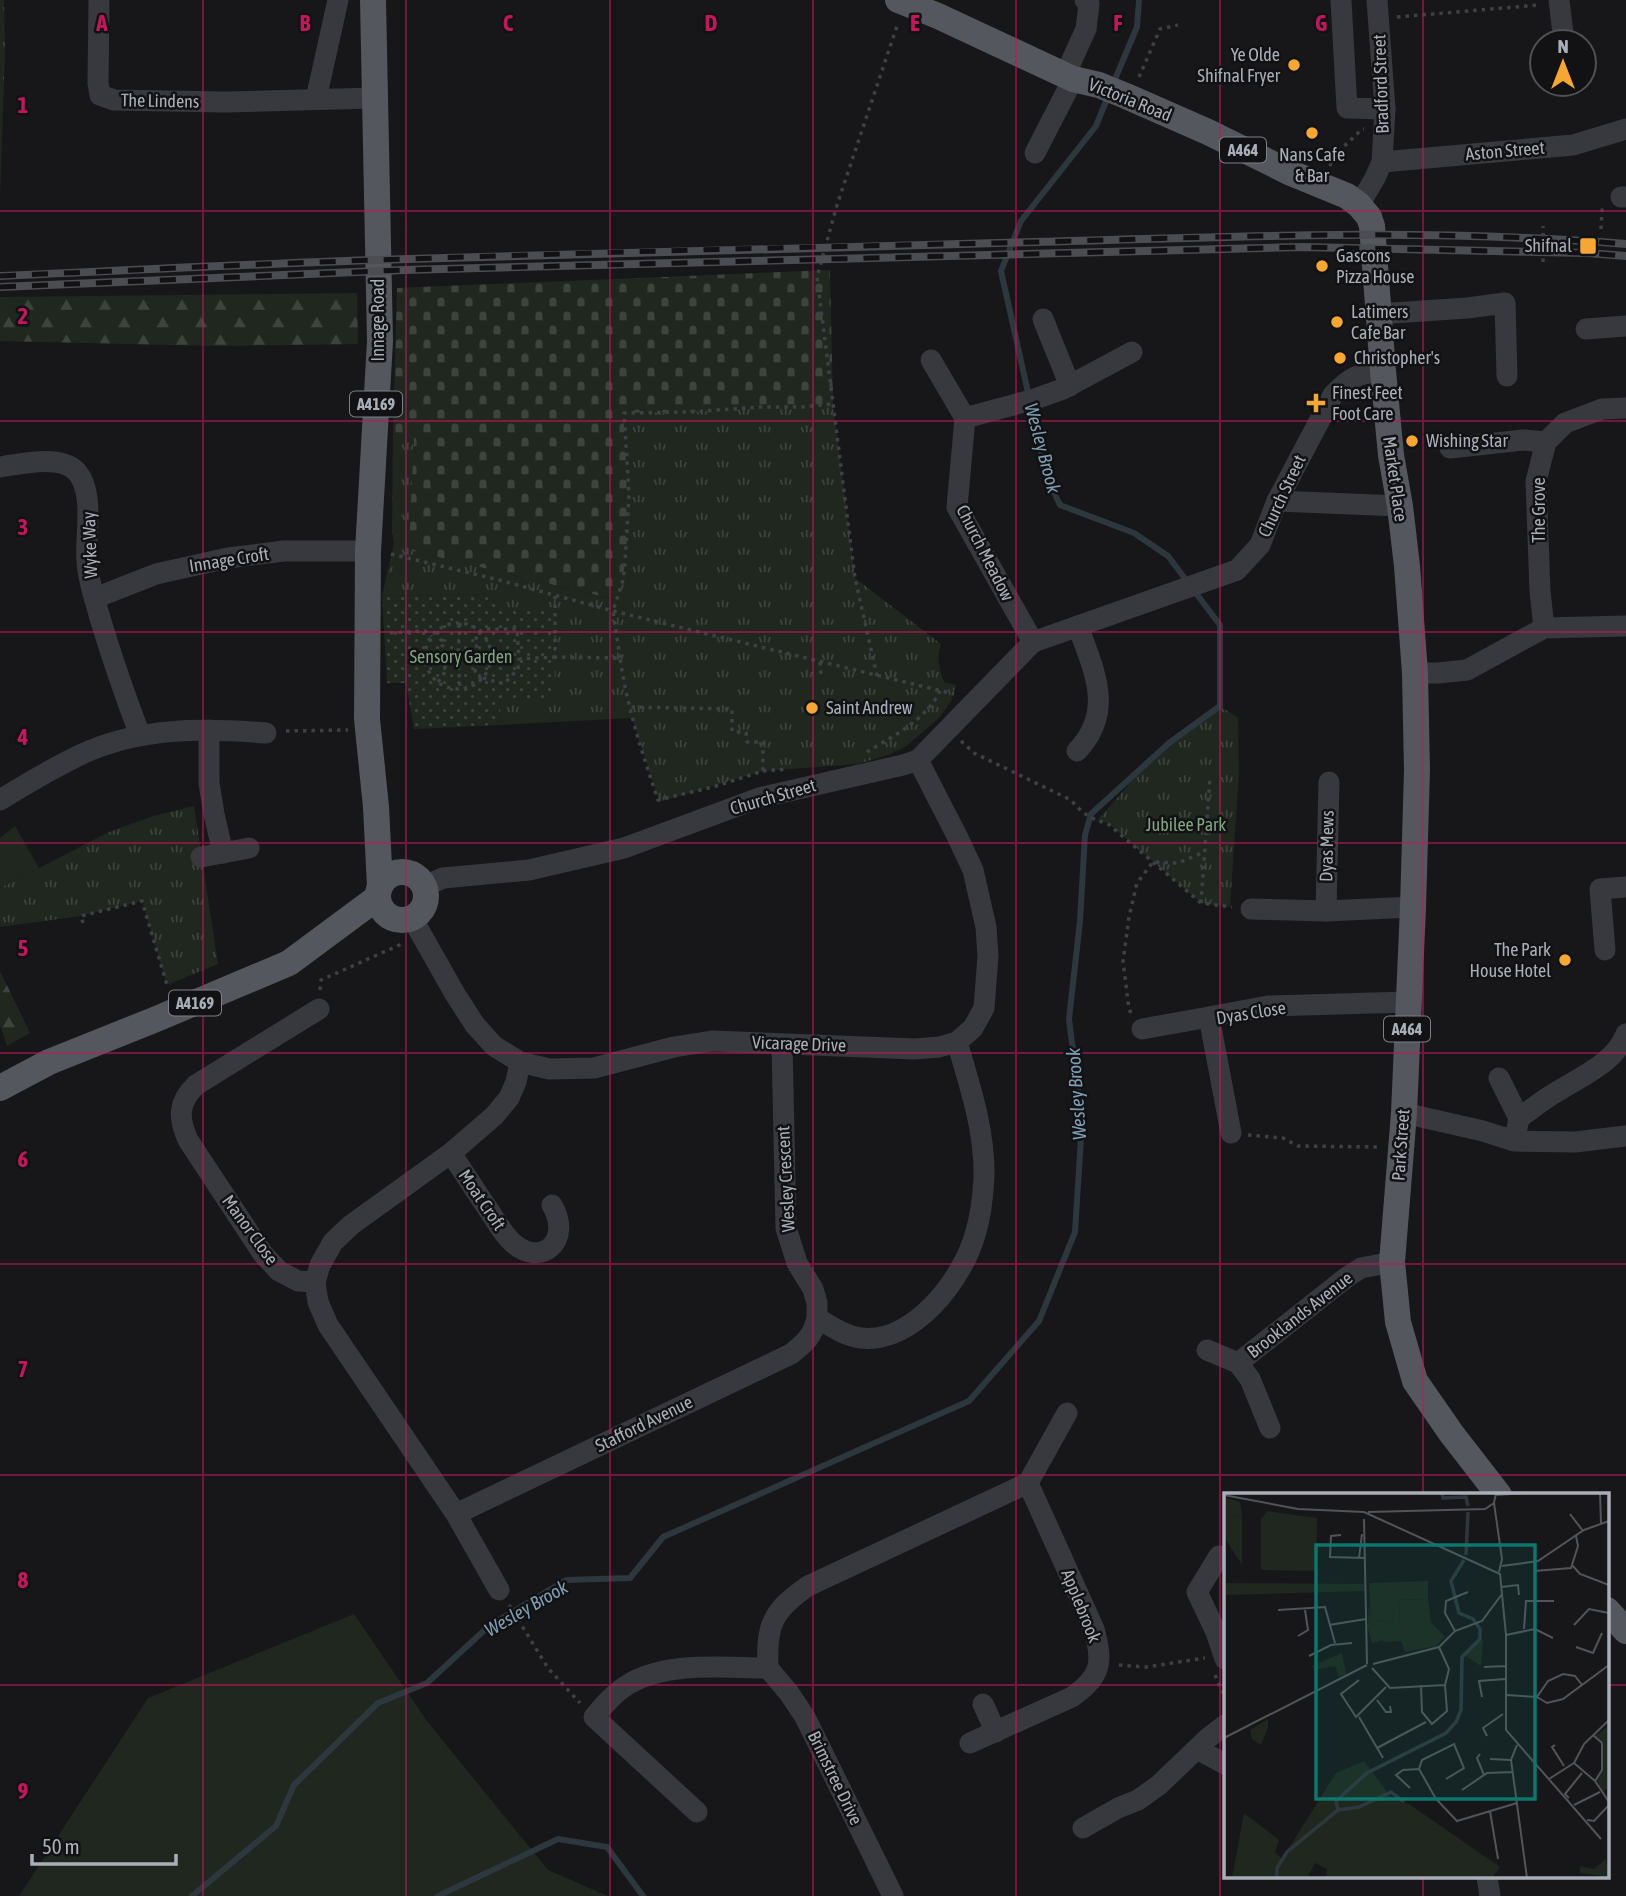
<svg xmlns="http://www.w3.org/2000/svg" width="1626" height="1896" font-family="'Asap Condensed',sans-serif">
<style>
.grass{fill:#1f271f}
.forest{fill:url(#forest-firs)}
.cemetery{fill:url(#cemetery-stones)}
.park{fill:url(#park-tufts)}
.garden{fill:url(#garden-dots)}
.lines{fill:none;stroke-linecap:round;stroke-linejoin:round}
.stream{stroke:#2d373e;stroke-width:6}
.path{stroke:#3e4045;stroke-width:3.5;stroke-dasharray:3.5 5;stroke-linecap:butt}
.minor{stroke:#38393e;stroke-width:21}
.major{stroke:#54575d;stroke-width:26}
.rail-casing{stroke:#4b4d53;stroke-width:8}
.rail{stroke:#121214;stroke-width:5;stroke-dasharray:16;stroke-linecap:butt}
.path-bridge{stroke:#3e4045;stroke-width:3.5;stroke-dasharray:3.5 5;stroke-linecap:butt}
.grid{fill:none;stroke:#c2185b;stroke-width:2;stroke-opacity:0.55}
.poi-dot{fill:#f6a733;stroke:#121214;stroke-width:2.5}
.labels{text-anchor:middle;stroke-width:5;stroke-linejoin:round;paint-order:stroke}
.shield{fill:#121214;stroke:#7c8088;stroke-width:2}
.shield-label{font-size:16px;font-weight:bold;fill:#a9afb9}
.poi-label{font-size:18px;fill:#a9afb9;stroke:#121214;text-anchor:start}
.street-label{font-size:18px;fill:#a9afb9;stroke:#121214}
.park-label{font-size:18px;fill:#80a580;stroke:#121214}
.water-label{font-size:19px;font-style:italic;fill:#7f9fb5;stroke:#121214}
.inset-river{fill:none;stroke:#2d373e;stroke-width:3.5}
.inset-road{fill:none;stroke:#515459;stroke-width:2}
.view{fill:#0f766e;fill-opacity:0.15;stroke:#0f766e;stroke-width:3.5}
.inset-edge{fill:none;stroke:#a9afb9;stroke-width:3.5}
.grid-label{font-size:23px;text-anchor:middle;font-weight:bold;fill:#c2185b;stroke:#121214;stroke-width:5;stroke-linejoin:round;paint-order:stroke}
</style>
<defs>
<pattern id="forest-firs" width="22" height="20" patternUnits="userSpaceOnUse" patternTransform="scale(1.75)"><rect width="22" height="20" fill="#1f271f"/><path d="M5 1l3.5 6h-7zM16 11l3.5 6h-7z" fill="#3d443d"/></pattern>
<pattern id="cemetery-stones" width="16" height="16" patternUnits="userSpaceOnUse" patternTransform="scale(1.75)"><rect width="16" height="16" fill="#1f271f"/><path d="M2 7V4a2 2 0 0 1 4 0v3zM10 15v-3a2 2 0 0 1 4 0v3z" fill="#3d443d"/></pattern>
<pattern id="park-tufts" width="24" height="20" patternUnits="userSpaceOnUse" patternTransform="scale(1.75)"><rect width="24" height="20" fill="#1f271f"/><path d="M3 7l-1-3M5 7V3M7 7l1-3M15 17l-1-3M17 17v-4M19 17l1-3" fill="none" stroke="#3d443d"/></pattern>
<pattern id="garden-dots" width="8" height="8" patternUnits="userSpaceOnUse" patternTransform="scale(1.75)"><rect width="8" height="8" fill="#1f271f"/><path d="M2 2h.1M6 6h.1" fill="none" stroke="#3d443d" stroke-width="1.8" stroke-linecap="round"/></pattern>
</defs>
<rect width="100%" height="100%" fill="#171719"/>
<g class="grass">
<polygon points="15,826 39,868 0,888 0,838"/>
<polygon points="354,1614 427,1721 548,1870 608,1896 19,1896 148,1698"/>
</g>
<g class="forest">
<polygon points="357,293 358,344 214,346 0,341 0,297"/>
<polygon points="0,971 30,1033 7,1046 0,1025"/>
</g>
<path class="cemetery" d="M830 270 833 404 801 407H760L690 412 624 413C624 439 628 465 629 491 630 527 628 566 617 600L408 550 414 434 393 433 397 288Z"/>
<g class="park">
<polygon points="0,0 4,0 5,53 0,194"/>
<path d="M833 404 855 578 941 644C936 659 939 668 944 682L956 685 951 701 940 717 905 747 888 755 858 764 763 771 659 802 632 718 499 725 501 701 497 610 494 594 382 596 394 543 392 530 393 433H414L409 550 616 600C637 540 624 475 624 413L690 412 760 407H801Z"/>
<polygon points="1220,706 1238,718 1239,774 1230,907 1201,903 1108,823 1097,821 1151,759"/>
<polygon points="194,806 218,964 167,985 142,901 81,916 0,927 0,888 109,832 153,816"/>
</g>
<polygon class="garden" points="495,594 498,610 554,608 555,697 501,701 499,725 414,729 406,683 387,683 382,596"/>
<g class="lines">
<g class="stream">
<polyline points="1113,84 1137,27 1139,0"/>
<polyline points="192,1896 276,1826 294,1785 378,1703 427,1683 489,1626 566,1580 630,1578 663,1537 969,1401 1039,1321 1075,1232 1082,1122 1069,1019 1080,921 1085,835 1091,814 1169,743 1220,706 1220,625 1168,556 1134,533 1060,505 1047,478 1001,271 1021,221 1096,126 1109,94"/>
<polyline points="438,1896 558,1839 607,1847 643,1896"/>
</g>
<g class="path">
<polyline points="1397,17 1539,5"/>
<polyline points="1139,77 1160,29 1178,25"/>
<polyline points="1330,166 1332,158 1362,129 1364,129"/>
<polyline points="1601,229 1602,210 1604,208"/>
<polyline points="391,554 499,580 613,611 954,694"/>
<path d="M555 596V657L620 658C627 707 642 753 658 800L713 787 763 771V742H747L746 733 732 731V709L629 707"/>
<polyline points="460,623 458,656 460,689"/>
<circle cx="458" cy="656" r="33"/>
<polyline points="437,631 440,639 445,643 439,650 439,656 479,656"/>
<polyline points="390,633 425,631 432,636"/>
<polyline points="620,658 613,611 623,580 625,563 629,493 624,413 690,412 760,407 801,407 833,404"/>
<polyline points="820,662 821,674"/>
<polyline points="877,676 855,578 817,277 837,205 898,23"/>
<polyline points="483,678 504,684 518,669 519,659"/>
<polyline points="481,679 475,671 479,656 475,640 480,631 485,629 517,629 519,659 555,657"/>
<polyline points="438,682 447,669 441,662 439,656"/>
<polyline points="286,731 348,730"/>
<path d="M961 741 974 753 1071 800C1081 812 1091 820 1107 823L1201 903 1232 907"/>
<path d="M867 752C893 736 926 720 940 691"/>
<polyline points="763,771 788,769"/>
<polyline points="1201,903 1210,777"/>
<polyline points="83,923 81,916 142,901 167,985"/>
<polyline points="320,990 321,980 404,943"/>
<polyline points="1131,1013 1129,1009 1123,961 1129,917 1137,883 1153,862 1178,863 1204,852"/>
<polyline points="1248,1135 1283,1138 1298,1146 1381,1147"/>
<polyline points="509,1605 548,1668 580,1703"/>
<polyline points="1119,1665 1146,1667 1205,1658"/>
<polyline points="1215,1675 1225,1697"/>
</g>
<g class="minor">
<polyline points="99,0 98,83 100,95 114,100 225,102 375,98"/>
<polyline points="1341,0 1347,108 1385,109"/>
<polyline points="1559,0 1564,42"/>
<polyline points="1065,75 1086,29 1089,4 1085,0"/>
<polyline points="316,99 338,0"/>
<polyline points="1035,153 1073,79"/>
<polyline points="1382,162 1573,145 1626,129"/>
<polyline points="1621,197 1626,197"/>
<polyline points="1359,205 1375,178 1382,162 1385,109 1377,0"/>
<polyline points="1378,314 1467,308 1505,303 1507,376"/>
<polyline points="1043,319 1070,386"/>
<polyline points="1586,329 1626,326"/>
<polyline points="931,360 965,418"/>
<polyline points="1450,448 1523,440 1546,442"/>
<path d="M0 467C21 464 61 454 77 472 95 493 85 535 87 561 88 581 95 599 100 618 112 658 125 696 140 735"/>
<polyline points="1277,501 1400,506"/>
<polyline points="95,598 156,574 228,558 284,551 368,551"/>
<polyline points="1544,628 1540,591 1536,481 1546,442 1565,423 1602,409 1626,408"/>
<polyline points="1033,642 957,507 965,418 1035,399 1063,389 1132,352"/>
<polyline points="1415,673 1438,673 1467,670 1544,628 1626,626"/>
<polyline points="209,730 209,783 214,814 223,853"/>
<path d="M1077 751C1115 711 1094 671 1078 626"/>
<path d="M0 800C26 784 53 768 80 755 139 727 203 728 266 733"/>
<polyline points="201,857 249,848"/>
<path d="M425 889 429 884 443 878 529 870 624 848 759 798 903 765 918 760 1033 642 1237 570 1260 545 1277 501 1333 395C1350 377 1359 373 1383 371"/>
<polyline points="1251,909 1326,911 1413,907"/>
<polyline points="1326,911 1329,782"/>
<polyline points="412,918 455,994 475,1025 494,1046 520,1062 549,1069 594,1068 674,1047 712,1041 915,1049 939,1047 957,1042 973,1028 984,1008 988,956 986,927 973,870 957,836 918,760"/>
<polyline points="1605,950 1600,889 1626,887"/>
<path d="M319 1009 196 1085C178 1102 178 1118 188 1140L263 1254 279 1271 298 1281 315 1282 320 1265 333 1242 351 1225 451 1153 494 1116 509 1098 516 1082 520 1062"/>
<polyline points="1142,1029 1209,1017"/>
<path d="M782 1044 786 1228 797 1263 813 1289 817 1303V1318C831 1326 845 1336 861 1338 913 1344 962 1280 975 1235 981 1216 983 1197 984 1177 985 1131 970 1086 957 1042"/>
<polyline points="1499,1078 1519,1118 1516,1133"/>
<polyline points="1404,1113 1483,1131 1514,1141 1575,1142 1626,1136"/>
<path d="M1519 1118C1532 1109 1545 1098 1560 1090 1584 1075 1615 1062 1626 1034"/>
<polyline points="1231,1133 1209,1017 1268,1006 1408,1002"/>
<path d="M451 1153C464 1173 477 1193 490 1212 497 1223 504 1235 513 1243 541 1268 573 1241 552 1205"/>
<polyline points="315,1282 318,1302 328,1325 456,1514 499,1590"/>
<polyline points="1207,1350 1238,1363"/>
<polyline points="1270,1428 1250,1379 1238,1363 1347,1277 1361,1268 1392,1262"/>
<polyline points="1028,1483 1067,1413"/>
<path d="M456 1514 791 1354C805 1343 813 1336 817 1318"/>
<polyline points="1219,1556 1197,1592 1216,1632 1225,1659"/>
<path d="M768 1668C766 1625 772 1611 808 1586L1028 1483 1094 1629C1103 1662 1102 1676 1072 1697L970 1743"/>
<polyline points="768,1668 789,1693 805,1717 893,1896"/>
<polyline points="983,1704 996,1732"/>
<polyline points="1197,1749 1225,1764"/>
<path d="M697 1812 594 1717C604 1705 615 1692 629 1684 668 1661 724 1668 768 1668"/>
<polyline points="1083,1828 1118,1808 1138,1800 1159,1785 1208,1738 1225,1725"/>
<polyline points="1487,1877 1490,1896"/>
</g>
<g class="major">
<polyline points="373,0 380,341 368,551 367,719 376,807 380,887"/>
<polyline points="898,0 938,16 1073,79 1099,85 1126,96 1208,132 1291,173 1347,196 1359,205 1369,217 1372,226 1383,371 1391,455 1400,506 1407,566 1415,673 1417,770 1413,907 1404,1113 1392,1262 1398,1322 1415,1381 1451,1433 1499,1495"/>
<circle cx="402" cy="896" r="24"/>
<polyline points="0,1088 49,1062 154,1020 289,963 378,897"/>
<polyline points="1607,1610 1626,1631"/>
</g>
<defs>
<g id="rail">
<path d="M0 276C136 270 272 263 408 259 605 252 801 247 997 243 1206 238 1417 227 1626 244"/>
<polyline points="0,287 404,270 1303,247 1588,253 1626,256"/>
</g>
</defs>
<use href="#rail" class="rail-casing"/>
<use href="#rail" class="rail"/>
<polyline class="path-bridge" points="1543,262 1543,226"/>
</g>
<path class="grid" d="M203 0V1896M406 0V1896M610 0V1896M813 0V1896M1016 0V1896M1220 0V1896M1423 0V1495M0 211H1626M0 421H1626M0 632H1626M0 843H1626M0 1053H1626M0 1264H1626M0 1475H1626M0 1685H1225M1607 1685H1626M1423 1877V1896"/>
<g class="poi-dot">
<circle cx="1294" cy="65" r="7"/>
<circle cx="1312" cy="133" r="7"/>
<rect x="1579" y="237" width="18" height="18" rx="3.5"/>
<circle cx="1322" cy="266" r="7"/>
<circle cx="1337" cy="322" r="7"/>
<circle cx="1340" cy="358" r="7"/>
<path d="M1312.5 392.5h7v7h7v7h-7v7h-7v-7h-7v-7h7z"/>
<circle cx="1412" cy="441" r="7"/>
<circle cx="812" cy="708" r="7"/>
<circle cx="1565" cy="960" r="7"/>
</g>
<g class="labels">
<g class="shield">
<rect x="1220" y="137.5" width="46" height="25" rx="5"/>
<rect x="350" y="391.5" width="52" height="25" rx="5"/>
<rect x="169" y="990.5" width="52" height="25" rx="5"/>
<rect x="1384" y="1016.5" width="46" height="25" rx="5"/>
</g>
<g class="shield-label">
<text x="1243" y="156">A464</text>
<text x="376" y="410">A4169</text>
<text x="195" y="1009">A4169</text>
<text x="1407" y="1035">A464</text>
</g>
<g class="poi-label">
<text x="1280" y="61" text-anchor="end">Ye Olde<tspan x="1280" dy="21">Shifnal Fryer</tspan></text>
<text x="1312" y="161" text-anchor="middle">Nans Cafe<tspan x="1312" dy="21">&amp; Bar</tspan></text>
<text x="1572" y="252" text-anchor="end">Shifnal</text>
<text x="1336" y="262">Gascons<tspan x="1336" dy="21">Pizza House</tspan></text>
<text x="1351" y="318">Latimers<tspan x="1351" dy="21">Cafe Bar</tspan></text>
<text x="1354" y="364">Christopher's</text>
<text x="1332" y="399">Finest Feet<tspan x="1332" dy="21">Foot Care</tspan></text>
<text x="1426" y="447">Wishing Star</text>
<text x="826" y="714">Saint Andrew</text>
<text x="1551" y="956" text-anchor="end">The Park<tspan x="1551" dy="21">House Hotel</tspan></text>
</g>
<g class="street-label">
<text transform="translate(1381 84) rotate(-92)" y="6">Bradford Street</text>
<text transform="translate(1130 100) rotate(22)" y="6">Victoria Road</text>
<text transform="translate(160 101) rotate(1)" y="6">The Lindens</text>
<text transform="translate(1505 151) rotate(-5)" y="6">Aston Street</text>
<text transform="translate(378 320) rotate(-90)" y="6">Innage Road</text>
<text transform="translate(1395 479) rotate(82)" y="6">Market Place</text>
<text transform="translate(1282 496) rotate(-65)" y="6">Church Street</text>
<text transform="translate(1539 510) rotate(-90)" y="6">The Grove</text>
<text transform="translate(90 545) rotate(-92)" y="6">Wyke Way</text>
<text transform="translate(985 553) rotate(63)" y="6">Church Meadow</text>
<text transform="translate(229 560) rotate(-9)" y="6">Innage Croft</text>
<text transform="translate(773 797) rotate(-16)" y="6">Church Street</text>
<text transform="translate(1327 846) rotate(-89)" y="6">Dyas Mews</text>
<text transform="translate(1251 1013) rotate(-9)" y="6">Dyas Close</text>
<text transform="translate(799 1044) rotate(2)" y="6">Vicarage Drive</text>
<text transform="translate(1401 1145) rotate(-86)" y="6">Park Street</text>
<text transform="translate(786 1179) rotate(-93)" y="6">Wesley Crescent</text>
<text transform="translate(482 1200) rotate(56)" y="6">Moat Croft</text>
<text transform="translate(250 1230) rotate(54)" y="6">Manor Close</text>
<text transform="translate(1300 1315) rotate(-38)" y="6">Brooklands Avenue</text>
<text transform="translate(644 1424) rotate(-26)" y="6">Stafford Avenue</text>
<text transform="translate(1081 1606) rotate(68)" y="6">Applebrook</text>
<text transform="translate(835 1778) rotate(64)" y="6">Brimstree Drive</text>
</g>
<g class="park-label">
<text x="461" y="663">Sensory Garden</text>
<text x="1186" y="831">Jubilee Park</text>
</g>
<g class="water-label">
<text transform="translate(1043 448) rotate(75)" y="7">Wesley Brook</text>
<text transform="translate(1076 1094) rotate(-94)" y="7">Wesley Brook</text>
<text transform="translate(526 1608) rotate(-30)" y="7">Wesley Brook</text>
</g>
</g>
<g transform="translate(1224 1493)">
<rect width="385" height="385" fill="#171719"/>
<path d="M140 268 166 303 185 311 276 374 268 385H102L103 376 91 370 83 385H46L112 280Z" fill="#1f271f"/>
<path d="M0 90 140 91V98L4 102 0 101ZM44 226V235L37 252 28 246 26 237ZM20 320 55 347 51 359 58 366 46 385H8ZM382 366 385 384 356 380V373L370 376Z" fill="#1f271f"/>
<path d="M0 4 16 9 18 21 0 26ZM204 88V106L176 107 175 132 147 126 145 90Z" fill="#1f271f"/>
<path d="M43 18 93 25 92 78 37 77V26ZM204 106 207 129 221 144 212 153 181 159 177 148 159 149V134L144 132 145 110 147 126 175 132 176 107ZM256 146 259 148 257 173 240 162ZM118 160 122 181 115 184 111 173 90 177 88 173ZM383 234 385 295 378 299 373 286 379 276V250L371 243Z" fill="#1f271f"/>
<path d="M18 21V72L0 44V26ZM143 132 167 133V145L148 150Z" fill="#1f271f"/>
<path class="inset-river" d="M218 0 219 5 242 4 244 13M242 62 244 19M114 317 112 308 143 280 222 240 232 229 237 217 238 164 256 146V136L249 126 235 120 227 88 240 67M53 385V375L63 359 114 317 135 314 167 299 180 309"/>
<path class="inset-road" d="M376 0 377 30M0 2 74 16 140 19M272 2 303 0M270 10 278 66 275 79M140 19 276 81 282 142V237L377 346M144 19 261 16 270 10 272 0M346 21 359 38M140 26 143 171M117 42 107 43 106 64 142 65M135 65 138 41M348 72 356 81 385 92M278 73 314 68 360 37 385 28M310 78 347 75 354 53 352 43M277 94 294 92 295 102M54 117 101 114 111 150M105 132 142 126M350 132 365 116 385 120M300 136 302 108H330M231 138 221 120 222 108 244 99M282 142 311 136 329 145M74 143 84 137 81 117M352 154 369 160 378 140M85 163 107 152 128 150M149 171 215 154 231 138 258 128 278 101M260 174 282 173M148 175 166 195 221 192 225 176 215 154M135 187 117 201 132 224 162 194M197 192 198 219 208 231 223 218 221 192M283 202 313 204 324 188 339 181 351 183 358 192M258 204 255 188 281 186M313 204 323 210 339 206 385 172M153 207 162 219H167L166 213M135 224 159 265M385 227 360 251 350 270 371 288 385 309M369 242 378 250V277L371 288M263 243 259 235 279 221M0 245 143 172M293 252 287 267 303 385M331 252 328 254 340 273M153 255 202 229M256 261 253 265 260 282M266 266 287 267M195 276 212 306 233 328 293 310M195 276 198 267 230 251 240 275 222 286M325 286 350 270M186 295 172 282 179 277 195 276M238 297 263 280 289 279M345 305 341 301 358 280M350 312 376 299M266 318 274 366M363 327 370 328 385 312"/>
<path class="view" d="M92 52H311V306H92Z"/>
<rect width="385" height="385" class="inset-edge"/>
</g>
<g class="grid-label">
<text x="102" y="31">A</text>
<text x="305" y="31">B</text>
<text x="508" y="31">C</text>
<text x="711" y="31">D</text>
<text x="915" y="31">E</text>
<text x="1118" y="31">F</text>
<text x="1321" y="31">G</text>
<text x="23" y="113">1</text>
<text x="23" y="324">2</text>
<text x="23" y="535">3</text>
<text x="23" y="745">4</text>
<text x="23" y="956">5</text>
<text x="23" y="1167">6</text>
<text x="23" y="1377">7</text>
<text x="23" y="1588">8</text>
<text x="23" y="1799">9</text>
</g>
<g transform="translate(1563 63)"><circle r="33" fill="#121214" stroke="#4e5156" stroke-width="2"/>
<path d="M0-5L12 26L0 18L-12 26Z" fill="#f6a733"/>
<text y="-10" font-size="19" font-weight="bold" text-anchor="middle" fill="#a9afb9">N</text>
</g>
<path d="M32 1854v10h144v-10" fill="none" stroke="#a9afb9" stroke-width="3.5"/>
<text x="42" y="1854" font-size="21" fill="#a9afb9" stroke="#121214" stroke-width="5" paint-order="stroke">50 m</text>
</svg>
